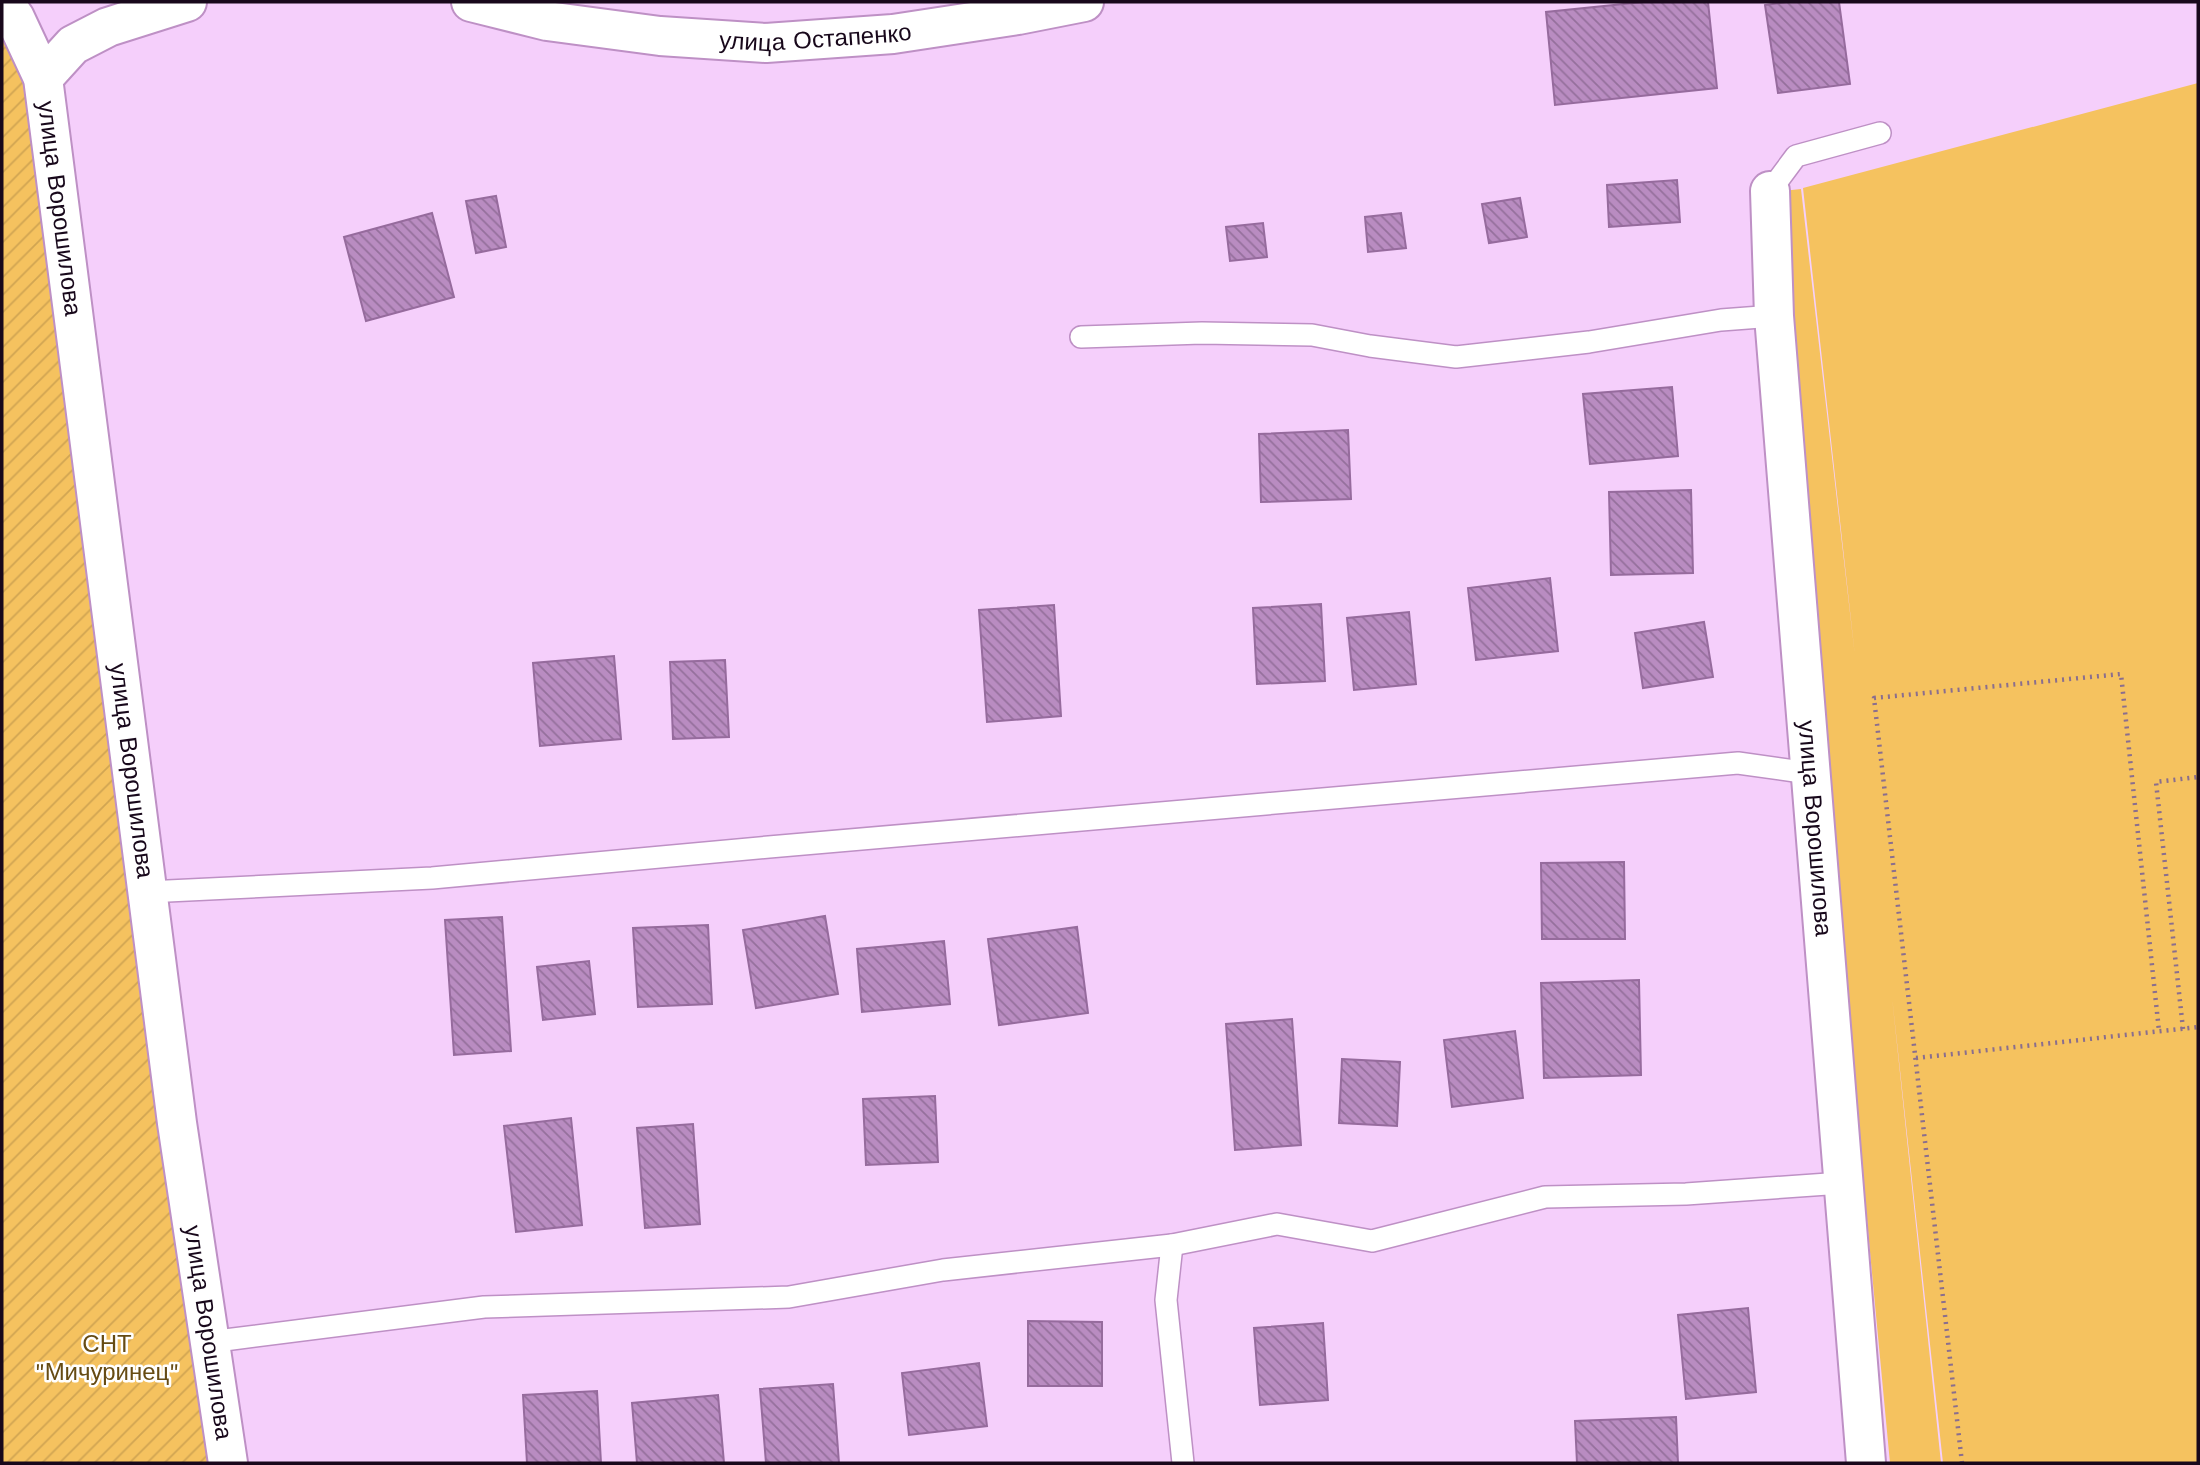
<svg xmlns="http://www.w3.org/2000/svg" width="2200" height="1465" font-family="'Work Sans',sans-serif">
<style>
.grass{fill:#f5c25f}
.garden{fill:url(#garden-furrows)}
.building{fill:url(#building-back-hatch);stroke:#966b9d;stroke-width:2}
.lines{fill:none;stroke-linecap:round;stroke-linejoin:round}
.service-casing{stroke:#be90c5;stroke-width:24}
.minor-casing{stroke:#be90c5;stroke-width:42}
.path{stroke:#8a6e8e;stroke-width:4.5;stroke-dasharray:2 5;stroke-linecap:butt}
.service{stroke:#fff;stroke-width:21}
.minor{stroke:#fff;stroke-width:38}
.labels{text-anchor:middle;stroke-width:5;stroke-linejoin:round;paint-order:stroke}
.street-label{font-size:24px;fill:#18081b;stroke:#fff}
.park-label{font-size:24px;fill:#664b13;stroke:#fff}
</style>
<defs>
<pattern id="garden-furrows" width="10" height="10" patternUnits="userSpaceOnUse" patternTransform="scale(1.75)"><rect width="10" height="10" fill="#f5c25f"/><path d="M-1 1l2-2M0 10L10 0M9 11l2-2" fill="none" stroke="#d1a552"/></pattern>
<pattern id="building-back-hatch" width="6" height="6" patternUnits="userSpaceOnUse" patternTransform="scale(1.75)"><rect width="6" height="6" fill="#b98cc1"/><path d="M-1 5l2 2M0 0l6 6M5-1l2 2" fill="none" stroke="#95709c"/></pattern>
</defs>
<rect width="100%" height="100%" fill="#f5cffb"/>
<polygon class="grass" points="2198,83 2198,1463 1943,1463 1892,997 1941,1463 1890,1463 1858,1125 1799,581 1772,192 1801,189 1855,656 1803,188"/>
<polygon class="garden" points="2,2 15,18 228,1463 2,1463"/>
<g class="building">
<polygon points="1643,2 1708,2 1717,88 1555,105 1546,12"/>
<polygon points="1787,2 1839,2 1850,84 1778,93 1765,5"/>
<polygon points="1677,180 1680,222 1609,227 1607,185"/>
<polygon points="496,196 506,247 476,253 466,201"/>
<polygon points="1520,198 1527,237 1489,243 1482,204"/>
<polygon points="432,213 454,297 366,321 344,237"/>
<polygon points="1401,213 1406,248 1368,252 1365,217"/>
<polygon points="1263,223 1267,257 1230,261 1226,227"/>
<polygon points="1672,387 1678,456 1590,464 1583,394"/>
<polygon points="1348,430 1351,499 1261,502 1259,434"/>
<polygon points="1691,490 1693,573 1611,575 1609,492"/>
<polygon points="1550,578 1558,651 1476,660 1468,588"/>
<polygon points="1321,604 1325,681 1257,684 1253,608"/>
<polygon points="1054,605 1061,716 987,722 979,610"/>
<polygon points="1409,612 1416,684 1354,690 1347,618"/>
<polygon points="1704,622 1713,677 1643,688 1635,633"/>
<polygon points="614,656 621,739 540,746 533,663"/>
<polygon points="725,660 729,737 673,739 670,662"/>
<polygon points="1624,862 1625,939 1542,939 1541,863"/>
<polygon points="825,916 838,994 756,1008 743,930"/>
<polygon points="502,917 511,1051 454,1055 445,920"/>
<polygon points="708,925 712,1004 638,1007 633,928"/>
<polygon points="1077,927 1088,1013 999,1025 988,939"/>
<polygon points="944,941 950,1004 862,1012 857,949"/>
<polygon points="589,961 595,1014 543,1020 537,967"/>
<polygon points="1639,980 1641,1075 1544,1078 1541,983"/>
<polygon points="1292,1019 1301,1145 1235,1150 1226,1024"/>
<polygon points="1515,1031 1523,1098 1452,1107 1444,1040"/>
<polygon points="1342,1059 1400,1062 1397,1126 1339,1123"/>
<polygon points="935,1096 938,1162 866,1165 863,1099"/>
<polygon points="571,1118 582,1225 516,1232 504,1126"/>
<polygon points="693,1124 700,1224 645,1228 637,1128"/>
<polygon points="1748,1308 1756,1392 1686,1399 1678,1315"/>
<polygon points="1028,1321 1102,1322 1102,1386 1028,1386"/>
<polygon points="1323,1323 1328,1400 1260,1405 1254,1328"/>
<polygon points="979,1363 987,1426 909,1435 902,1373"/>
<polygon points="833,1384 839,1463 766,1463 760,1389"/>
<polygon points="597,1391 601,1463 527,1463 523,1395"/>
<polygon points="718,1395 724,1463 637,1463 632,1403"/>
<polygon points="1676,1417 1678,1463 1577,1463 1575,1421"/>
</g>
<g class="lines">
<defs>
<g id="service">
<polyline points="1770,191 1796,156 1880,133"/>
<polyline points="1081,337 1202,333 1312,335 1370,346 1456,357 1589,342 1721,320 1774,316"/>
<polyline points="147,892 432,878 769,847 1738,763 1809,773"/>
<polyline points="1172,1245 1166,1300 1183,1463"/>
<polyline points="209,1342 484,1307 789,1297 943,1270 1172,1245 1277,1224 1372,1241 1545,1197 1686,1194 1842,1183"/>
</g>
<g id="minor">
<path id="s1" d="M4 2 15 18 43 78 177 1123 228 1463"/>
<path id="s2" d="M471 2 547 21 577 25 660 36 766 43 893 34 1018 15 1084 2"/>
<polyline points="43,78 73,45 108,27 187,2"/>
<path id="s3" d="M1770 191 1774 316 1866 1463"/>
</g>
</defs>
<use href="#service" class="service-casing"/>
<use href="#minor" class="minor-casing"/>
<g class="path">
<polyline points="2183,1029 2156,782 2198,777"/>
<polyline points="1916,1058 2198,1027"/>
<polyline points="1962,1463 1874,698 2121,674 2159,1031"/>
</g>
<use href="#service" class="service"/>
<use href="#minor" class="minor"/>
</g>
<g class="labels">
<g class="street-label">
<text dy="8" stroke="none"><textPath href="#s2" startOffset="348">улица Остапенко</textPath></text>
<text dy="8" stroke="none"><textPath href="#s1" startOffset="217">улица Ворошилова</textPath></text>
<text dy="8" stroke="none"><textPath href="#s1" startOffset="784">улица Ворошилова</textPath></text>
<text dy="8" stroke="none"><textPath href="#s3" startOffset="639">улица Ворошилова</textPath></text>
<text dy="8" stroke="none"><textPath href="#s1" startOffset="1351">улица Ворошилова</textPath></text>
</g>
<g class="park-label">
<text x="107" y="1352">СНТ<tspan x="107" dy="28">"Мичуринец"</tspan></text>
</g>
</g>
<rect width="2200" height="1465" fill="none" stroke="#18081b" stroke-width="7"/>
</svg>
